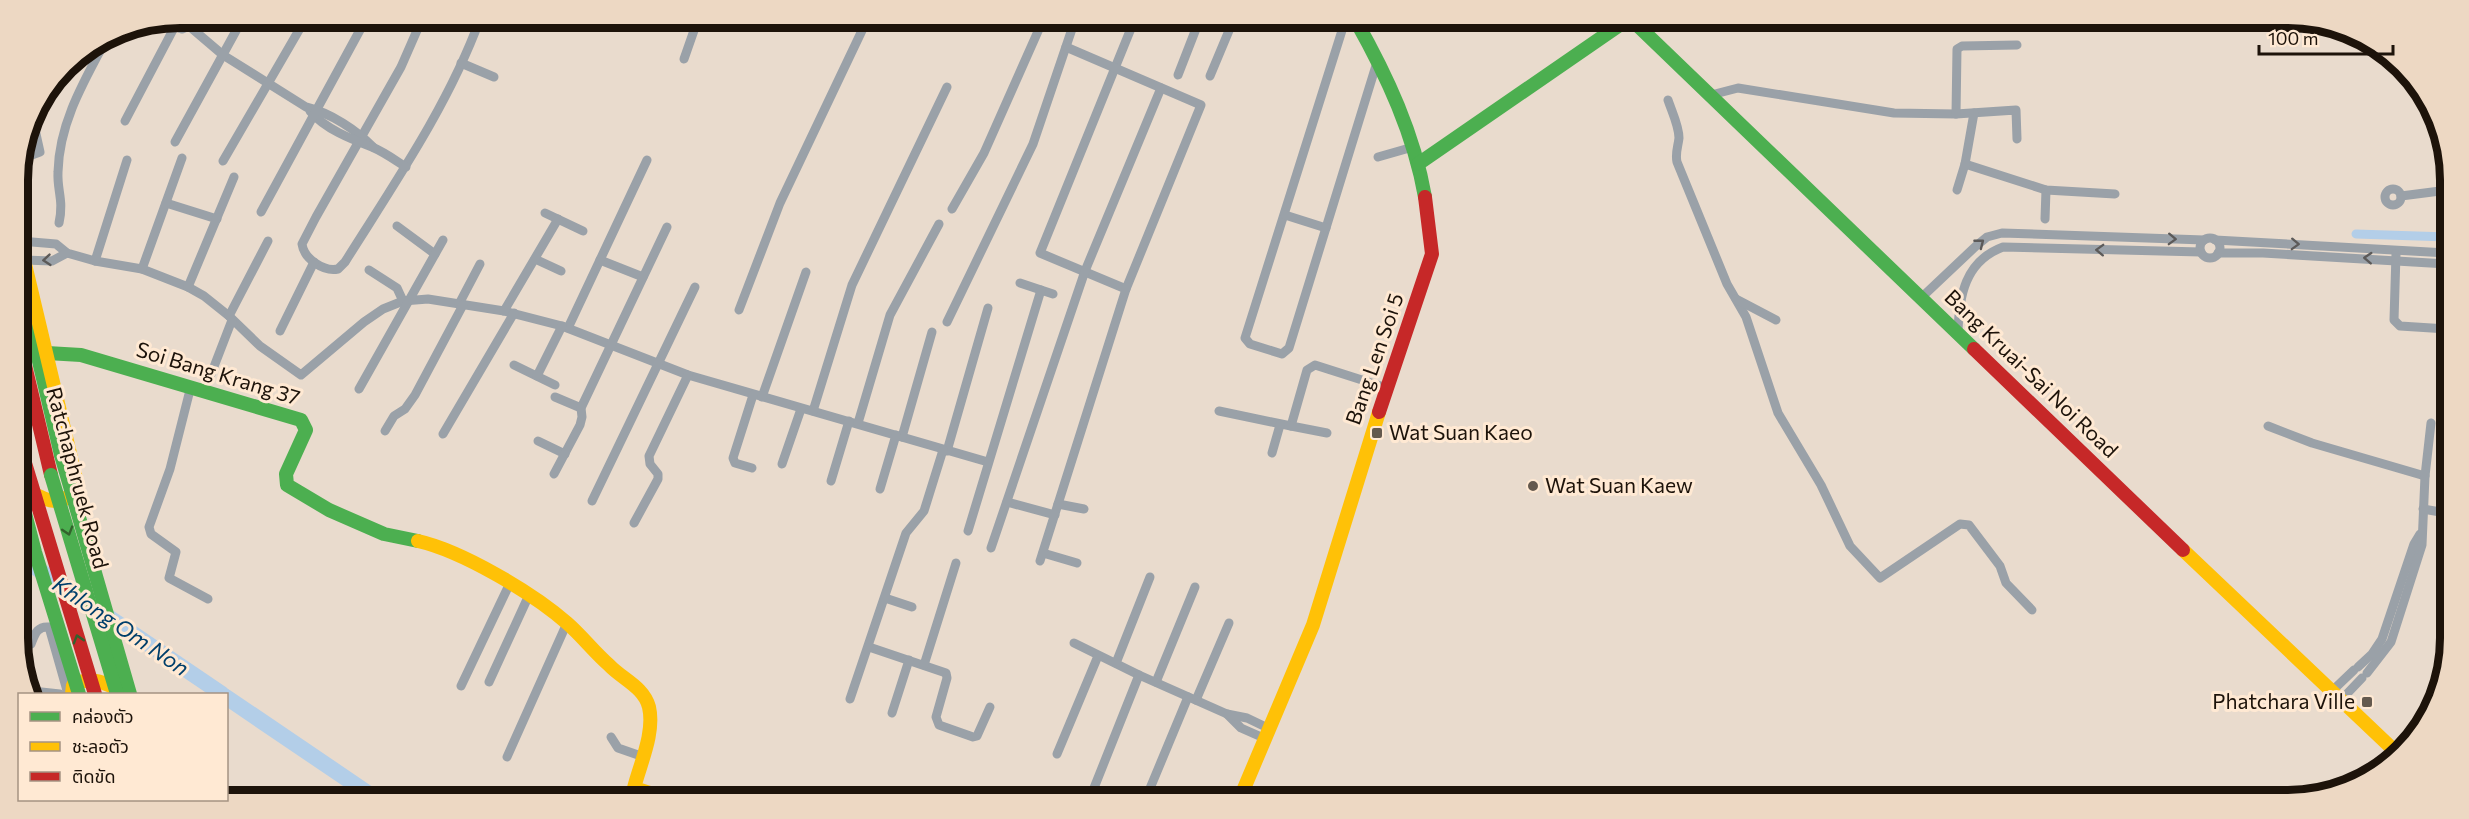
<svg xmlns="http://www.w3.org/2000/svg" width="2469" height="819" font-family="Commissioner,'Noto Sans Thai',sans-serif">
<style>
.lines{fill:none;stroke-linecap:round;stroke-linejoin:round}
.canal{stroke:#b3cee8;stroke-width:9}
.river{stroke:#b3cee8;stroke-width:16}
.street{stroke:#9aa1a8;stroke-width:9}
.fast{stroke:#4caf50;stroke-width:14}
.slow{stroke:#ffc107;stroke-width:14}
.jam{stroke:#c62828;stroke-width:14}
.fast-bridge{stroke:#4caf50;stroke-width:14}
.jam-bridge{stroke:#c62828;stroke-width:14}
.oneway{stroke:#5c5a59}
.oneway2{stroke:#34612d}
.poi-dot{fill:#64594e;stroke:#ffe9d3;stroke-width:2}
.labels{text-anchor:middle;stroke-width:6;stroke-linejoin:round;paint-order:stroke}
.street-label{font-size:21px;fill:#1d130a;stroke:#ffe9d3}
.poi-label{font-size:21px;fill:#1d130a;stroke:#ffe9d3;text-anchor:start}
.water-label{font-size:22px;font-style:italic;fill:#003f6b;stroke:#ffe9d3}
.rim{fill:none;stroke:#1d130a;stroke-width:8}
</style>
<rect width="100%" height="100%" fill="#e9dbcd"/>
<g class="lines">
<polyline class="canal" points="2356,234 2448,237"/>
<g class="river">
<polyline points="20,557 222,694"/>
<polyline points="226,697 372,796"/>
</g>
<g class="street">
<path d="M422 19 401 67 316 217 302 244C304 259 324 272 338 269L345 262C394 184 448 106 480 19"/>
<polyline points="172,20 175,26 182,29 189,26 191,18"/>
<polyline points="1345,21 1245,338 1250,344 1282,354 1289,348 1378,59"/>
<path d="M189 26 223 55 306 107C331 113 356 130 373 147"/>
<polyline points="684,59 698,19"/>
<polyline points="461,63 494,77"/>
<polyline points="1178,75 1199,21"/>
<polyline points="1210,76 1233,21"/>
<polyline points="1711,95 1738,88 1894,113 1956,114 2016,110 2017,139"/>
<path d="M1668 100C1672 112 1679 126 1679 138 1678 147 1675 153 1677 162L1727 284 1746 317 1778 413 1821 485 1850 546 1880 578 1960 524 1969 525 2000 566 2006 583 2032 610"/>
<path d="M310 111C325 129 351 139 372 147 384 152 395 160 406 167"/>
<polyline points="1956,114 1957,49 1962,46 2017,45"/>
<polyline points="125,121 175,26"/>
<polyline points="175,142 243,18"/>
<polyline points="1378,157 1413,147"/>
<polyline points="21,159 40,152 32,116"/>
<polyline points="223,161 306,18"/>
<polyline points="1965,164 2046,190 2115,194"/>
<circle cx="2393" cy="197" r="8"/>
<polyline points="1957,190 1965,164 1974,113"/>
<polyline points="2401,196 2448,190"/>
<polyline points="166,203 217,219"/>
<polyline points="952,209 984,153 1043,20"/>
<polyline points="261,212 360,30"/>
<polyline points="545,213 583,231"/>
<polyline points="1285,215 1326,228"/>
<polyline points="2045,219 2046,190"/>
<path d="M59 223C64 200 57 191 58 172 59 123 84 81 107 38"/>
<polyline points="397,226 435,254"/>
<circle cx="2210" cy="248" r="10"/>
<polyline points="2215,240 2447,253"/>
<polyline points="20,241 56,244 67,253 95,261 142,269 188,287 204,296 229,316 260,346 301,375 364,322 383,309 403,301 428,299 504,311 562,326 688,375 988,462"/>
<polyline points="2218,253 2263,253 2447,264"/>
<polyline points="2396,254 2394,320 2400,326 2447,329"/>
<polyline points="535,259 561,271"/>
<polyline points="24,260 52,261 67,253"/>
<polyline points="600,260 643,277"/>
<polyline points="95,261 127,160"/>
<polyline points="142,269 182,158"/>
<polyline points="369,270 397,288 403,301"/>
<polyline points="1020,283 1053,294"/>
<polyline points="188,287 234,177"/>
<polyline points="1126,289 1040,253 1134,21"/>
<polyline points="1922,297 1976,246 1987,237 2002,233 2204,240"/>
<polyline points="1736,299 1776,320"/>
<polyline points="459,304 480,264"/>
<polyline points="739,310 780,203 867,20"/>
<polyline points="504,311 558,219"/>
<polyline points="229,316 268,241"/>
<polyline points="947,322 1033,144 1075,20"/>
<polyline points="568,328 647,160"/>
<polyline points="280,331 314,262"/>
<path d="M1958 332C1959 296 1965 261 2003 247L2201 252"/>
<polyline points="514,365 555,385"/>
<polyline points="537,376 562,326"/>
<polyline points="210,377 232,320"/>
<polyline points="191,386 170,469 149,527 151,534 176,552 169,578 208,599"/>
<polyline points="359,389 443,240"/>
<polyline points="555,397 581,408"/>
<polyline points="762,397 806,272"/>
<polyline points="813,411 852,285 947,87"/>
<polyline points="1219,411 1291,426 1307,370 1315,365 1387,388"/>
<polyline points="858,423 890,315 939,224"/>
<polyline points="1291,426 1327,433"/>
<polyline points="2268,426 2312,443 2425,476"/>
<polyline points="385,431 394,416 405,409 415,395 463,305"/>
<polyline points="443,434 514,313"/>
<polyline points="902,437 932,332"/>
<polyline points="538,441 565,454"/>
<polyline points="947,451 988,308"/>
<polyline points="1272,453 1280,425"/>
<polyline points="782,464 801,409"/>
<polyline points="752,468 735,463 733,458 753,395"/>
<polyline points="554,474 580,425 582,417 581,408 667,227"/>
<polyline points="831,481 849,421"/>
<polyline points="880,489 896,435"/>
<polyline points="592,501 695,287"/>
<polyline points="1007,502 1055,515"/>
<polyline points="1058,504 1084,509"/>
<polyline points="2423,509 2446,513"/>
<polyline points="634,523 658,479 658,474 650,464 649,456 688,375"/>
<polyline points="968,531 1041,290"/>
<polyline points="991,548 1085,271 1161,88"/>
<polyline points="1043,553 1077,563"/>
<polyline points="1040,561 1126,289 1201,105 1066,47"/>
<polyline points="885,598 912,607"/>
<polyline points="1074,643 1139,675"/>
<path d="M31 644C35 634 37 626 49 627L68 694"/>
<polyline points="869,647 946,673 947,678 936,717 939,725 973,737 977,736 990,707"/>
<polyline points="1116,663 1150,577"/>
<polyline points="924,665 956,563"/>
<polyline points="2358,667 2372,654 2382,639 2414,544 2420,534"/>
<polyline points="2367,673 2391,642 2422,545 2425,476 2431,423"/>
<polyline points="489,682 529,595"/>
<polyline points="1156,682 1195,587"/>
<polyline points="461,686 510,583"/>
<polyline points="32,691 60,694"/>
<polyline points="2332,691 2354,670"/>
<polyline points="850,699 906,533 924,511 943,450"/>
<polyline points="1196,700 1229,623"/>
<polyline points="2341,700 2362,678"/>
<polyline points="892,713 909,660"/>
<polyline points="1227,714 1241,728 1266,739"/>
<polyline points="611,737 618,748 641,756"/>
<polyline points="1057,754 1098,656"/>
<polyline points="507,757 567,623"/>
<polyline points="1090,798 1139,675 1227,714 1247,718 1270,729"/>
<polyline points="1146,798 1188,697"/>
</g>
<g class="fast">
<path d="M1356 21C1387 76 1414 134 1425 197"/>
<polyline points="1634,22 1974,349"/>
<polyline points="1418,164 1624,22"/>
<polyline points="30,323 61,455"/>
<polyline points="47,353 81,355 301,420 306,430 286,474 287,485 329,510 384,534 418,541"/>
<polyline points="20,440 25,463"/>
</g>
<g class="slow">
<path d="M19 239 77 483C65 514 41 498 20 486"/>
<path d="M418 541C462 551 533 593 567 623 582 636 594 652 609 665 622 679 644 687 649 707 655 733 640 764 634 788L662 797"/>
<polyline points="2183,550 2399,755"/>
<path d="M72 694 73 685C91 675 106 683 123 692"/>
<polyline points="1240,798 1313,625 1379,412"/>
</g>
<g class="jam">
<polyline points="19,340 51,475"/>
<polyline points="1974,349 2183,550"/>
<polyline points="1379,412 1432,254 1425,197"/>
</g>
<g class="fast-bridge">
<polyline points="61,455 130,694"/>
<polyline points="51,475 117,694"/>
<polyline points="20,494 35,552 79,694"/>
</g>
<polyline class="jam-bridge" points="25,463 95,694"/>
</g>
<defs><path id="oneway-chevron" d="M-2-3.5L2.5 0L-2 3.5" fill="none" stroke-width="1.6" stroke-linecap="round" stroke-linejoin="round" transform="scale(1.5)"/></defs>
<g class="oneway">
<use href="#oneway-chevron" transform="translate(2172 239) rotate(2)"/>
<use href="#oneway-chevron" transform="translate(1980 243) rotate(-38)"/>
<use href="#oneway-chevron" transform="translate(2295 244) rotate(2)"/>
<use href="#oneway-chevron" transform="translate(2100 250) rotate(-178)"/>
<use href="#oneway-chevron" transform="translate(2368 258) rotate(-177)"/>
<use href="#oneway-chevron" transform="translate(47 260) rotate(175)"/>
</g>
<g class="oneway2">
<use href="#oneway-chevron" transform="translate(68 531) rotate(73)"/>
<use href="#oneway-chevron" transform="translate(78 639) rotate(-107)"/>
</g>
<g class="poi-dot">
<rect x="1371" y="427" width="12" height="12" rx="3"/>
<circle cx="1533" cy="486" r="6"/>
<rect x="2361" y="696" width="12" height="12" rx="3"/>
</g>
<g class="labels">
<g class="street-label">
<text transform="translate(1375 359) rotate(-71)" y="7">Bang Len Soi 5</text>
<text transform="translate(218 374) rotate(17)" y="7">Soi Bang Krang 37</text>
<text transform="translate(2031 374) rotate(44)" y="7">Bang Kruai-Sai Noi Road</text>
<text transform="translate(77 478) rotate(75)" y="7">Ratchaphruek Road</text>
</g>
<g class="poi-label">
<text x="1389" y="440">Wat Suan Kaeo</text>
<text x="1545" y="493">Wat Suan Kaew</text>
<text x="2355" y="709" text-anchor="end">Phatchara Ville</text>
</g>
<g class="water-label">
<text transform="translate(121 626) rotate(34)" y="8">Khlong Om Non</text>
</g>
</g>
<path d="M0 0H2469V819H0ZM180 28H2288A152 152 0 0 1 2440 180V638A152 152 0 0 1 2288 790H180A152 152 0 0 1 28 638V180A152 152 0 0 1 180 28Z" fill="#edd8c3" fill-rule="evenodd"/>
<path class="rim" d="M180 28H2288A152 152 0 0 1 2440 180V638A152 152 0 0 1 2288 790H180A152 152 0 0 1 28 638V180A152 152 0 0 1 180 28Z"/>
<rect x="18" y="693" width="210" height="108" fill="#ffe9d3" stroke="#a59383" stroke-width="1.5"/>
<rect x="30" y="712" width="30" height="9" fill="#4caf50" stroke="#a59383" stroke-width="1.5"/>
<text x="72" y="723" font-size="18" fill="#1d130a">คล่องตัว</text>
<rect x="30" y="742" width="30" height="9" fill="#ffc107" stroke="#a59383" stroke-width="1.5"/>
<text x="72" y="753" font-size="18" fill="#1d130a">ชะลอตัว</text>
<rect x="30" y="772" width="30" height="9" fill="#c62828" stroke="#a59383" stroke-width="1.5"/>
<text x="72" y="783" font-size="18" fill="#1d130a">ติดขัด</text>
<path d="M2259 45v9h134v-9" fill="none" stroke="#1d130a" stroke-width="3"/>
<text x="2268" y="45" font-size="18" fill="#1d130a" stroke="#ffe9d3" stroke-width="4.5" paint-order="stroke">100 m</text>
</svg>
